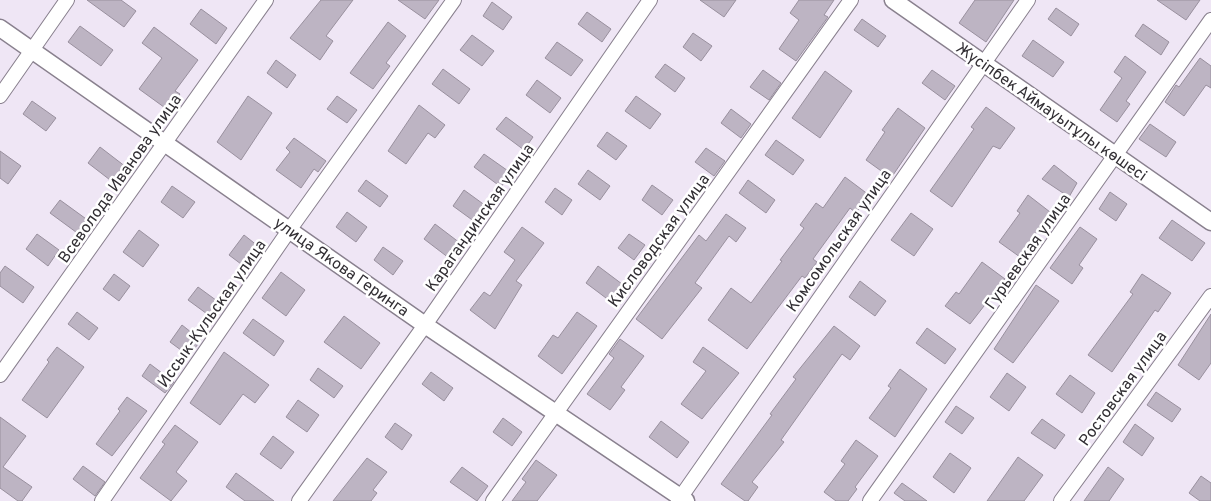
<svg xmlns="http://www.w3.org/2000/svg" width="1211" height="501" font-family="Overpass,sans-serif">
<style>
.building{fill:#bdb4c3;stroke:#99909e}
.lines{fill:none;stroke-linecap:round;stroke-linejoin:round}
.minor-casing{stroke:#89808e;stroke-width:16}
.tertiary-casing{stroke:#89808e;stroke-width:19}
.minor{stroke:#fff;stroke-width:14}
.tertiary{stroke:#fff;stroke-width:16}
.labels{text-anchor:middle;stroke-width:5;stroke-linejoin:round;paint-order:stroke}
.street-label{font-size:16px;fill:#312e33;stroke:#fff}
</style>
<rect width="100%" height="100%" fill="#efe6f5"/>
<g class="building">
<polygon points="87,0 121,0 136,11 124,27"/>
<polygon points="321,0 353,0 326,36 333,41 320,60 290,38"/>
<polygon points="398,0 439,0 425,19"/>
<polygon points="700,0 736,0 724,17"/>
<polygon points="799,0 834,0 824,15 828,17 796,61 779,49 799,20 790,13"/>
<polygon points="975,0 1014,0 986,42 959,23"/>
<polygon points="1157,0 1200,0 1186,20"/>
<polygon points="492,2 512,17 503,30 483,16"/>
<polygon points="1056,8 1079,24 1071,36 1048,19"/>
<polygon points="201,9 227,28 216,44 190,24"/>
<polygon points="587,12 611,29 602,42 578,24"/>
<polygon points="862,19 886,36 878,47 854,30"/>
<polygon points="388,22 406,36 386,63 390,66 373,89 350,73"/>
<polygon points="1143,24 1169,42 1161,55 1135,36"/>
<polygon points="80,26 113,50 101,66 68,42"/>
<polygon points="154,27 198,60 175,91 180,94 168,110 139,89 162,58 142,43"/>
<polygon points="693,33 712,46 701,61 683,47"/>
<polygon points="472,35 494,51 482,66 460,50"/>
<polygon points="1033,40 1064,62 1053,77 1022,56"/>
<polygon points="557,42 583,60 571,76 545,58"/>
<polygon points="1125,56 1146,72 1126,101 1130,104 1117,122 1100,110 1122,78 1114,72"/>
<polygon points="1200,58 1211,66 1211,88 1206,85 1184,116 1165,102 1176,85 1179,87"/>
<polygon points="276,60 296,75 287,88 267,73"/>
<polygon points="665,64 685,78 675,92 655,77"/>
<polygon points="443,69 470,89 459,104 432,84"/>
<polygon points="763,70 781,83 769,100 750,87"/>
<polygon points="932,70 955,86 945,100 922,83"/>
<polygon points="825,71 852,91 820,138 792,118"/>
<polygon points="537,80 561,98 550,113 526,95"/>
<polygon points="248,96 272,113 241,160 217,142"/>
<polygon points="337,96 357,110 347,123 327,109"/>
<polygon points="636,96 661,114 650,129 625,111"/>
<polygon points="32,101 56,118 46,131 23,114"/>
<polygon points="419,105 445,125 435,138 428,133 406,164 388,151"/>
<polygon points="986,107 1015,128 1000,149 993,146 952,207 930,191 974,129 971,127"/>
<polygon points="898,108 925,128 891,178 866,160 885,132 882,130"/>
<polygon points="731,109 751,124 741,138 721,123"/>
<polygon points="506,117 533,137 524,150 496,129"/>
<polygon points="1150,124 1176,142 1166,157 1139,139"/>
<polygon points="607,132 627,146 616,160 597,146"/>
<polygon points="294,138 326,161 318,172 314,169 301,188 276,170 290,152 286,148"/>
<polygon points="776,140 804,160 793,175 765,155"/>
<polygon points="100,147 126,167 114,183 88,163"/>
<polygon points="706,148 725,161 714,176 695,162"/>
<polygon points="0,151 21,166 8,184 0,178"/>
<polygon points="484,154 511,173 501,187 474,167"/>
<polygon points="1054,165 1077,183 1069,197 1042,179"/>
<polygon points="588,170 610,186 600,200 578,184"/>
<polygon points="845,177 869,195 856,213 850,208 813,259 817,262 805,278 802,276 747,349 708,320 731,288 751,303 782,261 780,260 804,228 800,225 816,203 823,208"/>
<polygon points="366,180 388,196 380,207 358,191"/>
<polygon points="748,180 775,200 766,213 739,193"/>
<polygon points="652,185 673,200 662,215 642,200"/>
<polygon points="172,186 195,202 183,218 161,202"/>
<polygon points="555,188 572,200 562,215 545,202"/>
<polygon points="464,190 486,206 475,222 453,206"/>
<polygon points="1110,192 1127,204 1116,221 1099,209"/>
<polygon points="1028,195 1050,212 1020,257 999,242 1020,213 1017,211"/>
<polygon points="60,200 89,221 80,235 50,213"/>
<polygon points="347,212 367,227 356,242 336,227"/>
<polygon points="911,213 933,229 914,256 891,240"/>
<polygon points="726,214 746,228 736,242 729,236 695,283 702,288 662,339 636,319 699,235 706,241"/>
<polygon points="1172,220 1205,243 1192,261 1159,238"/>
<polygon points="435,224 460,243 449,258 424,239"/>
<polygon points="522,227 544,243 516,281 522,285 495,329 470,310 484,292 490,296 515,260 504,252"/>
<polygon points="1080,227 1097,239 1079,265 1083,268 1072,284 1050,268"/>
<polygon points="139,230 159,245 143,267 123,252"/>
<polygon points="37,234 59,250 48,266 26,249"/>
<polygon points="629,234 645,245 634,260 618,248"/>
<polygon points="244,235 263,250 249,270 229,255"/>
<polygon points="383,247 403,261 393,275 374,260"/>
<polygon points="982,262 1005,279 970,324 945,306 956,292 959,294"/>
<polygon points="5,266 34,287 23,303 0,286 0,273"/>
<polygon points="598,266 626,287 614,304 586,283"/>
<polygon points="281,272 305,290 286,316 262,298"/>
<polygon points="114,274 130,286 119,301 103,289"/>
<polygon points="1142,274 1171,293 1158,312 1155,310 1112,372 1088,355 1133,294 1130,292"/>
<polygon points="860,281 886,301 875,316 849,297"/>
<polygon points="1036,285 1059,301 1013,363 994,349"/>
<polygon points="198,287 224,306 214,319 188,300"/>
<polygon points="77,312 98,328 89,340 68,324"/>
<polygon points="577,312 597,326 562,374 538,356 553,335 558,338"/>
<polygon points="1211,314 1211,363 1199,380 1178,365"/>
<polygon points="344,316 380,343 361,369 324,342"/>
<polygon points="253,319 284,341 274,356 243,333"/>
<polygon points="182,325 201,340 189,356 170,342"/>
<polygon points="834,326 860,346 850,360 842,354 781,440 784,442 752,482 758,487 748,501 745,501 721,484 772,415 770,414 796,379 793,377"/>
<polygon points="927,328 956,349 945,364 916,343"/>
<polygon points="620,339 644,356 621,387 625,390 610,410 587,394 614,358 609,354"/>
<polygon points="57,347 84,367 47,418 22,400 49,362 47,360"/>
<polygon points="703,347 739,373 702,419 681,404 706,371 693,362"/>
<polygon points="224,352 269,385 255,403 243,394 220,425 190,403"/>
<polygon points="150,364 174,382 165,393 142,376"/>
<polygon points="318,368 343,386 334,398 310,380"/>
<polygon points="900,369 927,389 895,437 869,418 891,388 888,386"/>
<polygon points="431,372 453,388 444,401 422,384"/>
<polygon points="1007,373 1026,387 1009,411 990,397"/>
<polygon points="1070,375 1095,393 1082,413 1056,394"/>
<polygon points="1156,392 1181,409 1172,422 1147,405"/>
<polygon points="127,397 147,411 112,456 96,444 120,411 118,409"/>
<polygon points="298,400 319,415 307,432 286,417"/>
<polygon points="956,406 974,418 962,434 945,422"/>
<polygon points="0,417 26,436 3,467 32,487 22,501 18,501 0,488"/>
<polygon points="503,418 522,432 512,446 493,432"/>
<polygon points="1042,419 1065,435 1055,449 1031,433"/>
<polygon points="661,421 689,442 677,458 649,437"/>
<polygon points="395,423 412,435 402,450 385,437"/>
<polygon points="1135,424 1154,438 1142,456 1123,442"/>
<polygon points="175,425 198,442 176,472 187,481 171,501 140,478 165,444 162,442"/>
<polygon points="273,436 294,452 281,469 260,454"/>
<polygon points="856,440 878,456 855,487 857,489 848,501 836,501 824,492 845,464 841,461"/>
<polygon points="950,453 971,468 954,493 933,477"/>
<polygon points="1018,457 1043,475 1024,501 987,501"/>
<polygon points="367,458 387,472 373,490 377,493 371,501 333,501"/>
<polygon points="536,460 557,475 537,501 512,501 526,482 522,479"/>
<polygon points="83,466 105,482 95,496 73,479"/>
<polygon points="462,467 488,486 477,501 450,482"/>
<polygon points="1108,467 1124,479 1109,501 1084,501"/>
<polygon points="236,473 274,501 245,501 226,487"/>
<polygon points="1201,476 1211,483 1211,501 1200,501 1189,493"/>
<polygon points="902,483 927,501 905,501 894,493"/>
</g>
<g class="lines">
<defs>
<g id="minor">
<polyline points="0,96 67,0"/>
<polyline points="0,375 266,0"/>
<polyline points="102,501 290,229 454,0"/>
<polyline points="299,501 425,325 650,0"/>
<polyline points="493,501 851,0"/>
<polyline points="678,501 1028,0"/>
<polyline points="870,501 1211,20"/>
<polyline points="1061,501 1211,296"/>
</g>
<g id="tertiary">
<polyline points="893,0 1211,222"/>
<polyline points="0,28 425,325 686,501"/>
</g>
</defs>
<use href="#minor" class="minor-casing"/>
<use href="#tertiary" class="tertiary-casing"/>
<use href="#minor" class="minor"/>
<use href="#tertiary" class="tertiary"/>
</g>
<g class="labels">
<g class="street-label">
<text transform="translate(1052 111) rotate(35)" y="6">Жүсіпбек Аймауытұлы көшесі</text>
<text transform="translate(119 178) rotate(-55)" y="6">Всеволода Иванова улица</text>
<text transform="translate(479 217) rotate(-55)" y="6">Карагандинская улица</text>
<text transform="translate(658 240) rotate(-54)" y="6">Кисловодская улица</text>
<text transform="translate(838 240) rotate(-55)" y="6">Комсомольская улица</text>
<text transform="translate(1027 251) rotate(-55)" y="6">Гурьевская улица</text>
<text transform="translate(342 266) rotate(35)" y="6">улица Якова Геринга</text>
<text transform="translate(211 313) rotate(-55)" y="6">Иссык-Кульская улица</text>
<text transform="translate(1122 388) rotate(-54)" y="6">Ростовская улица</text>
</g>
</g>
</svg>
